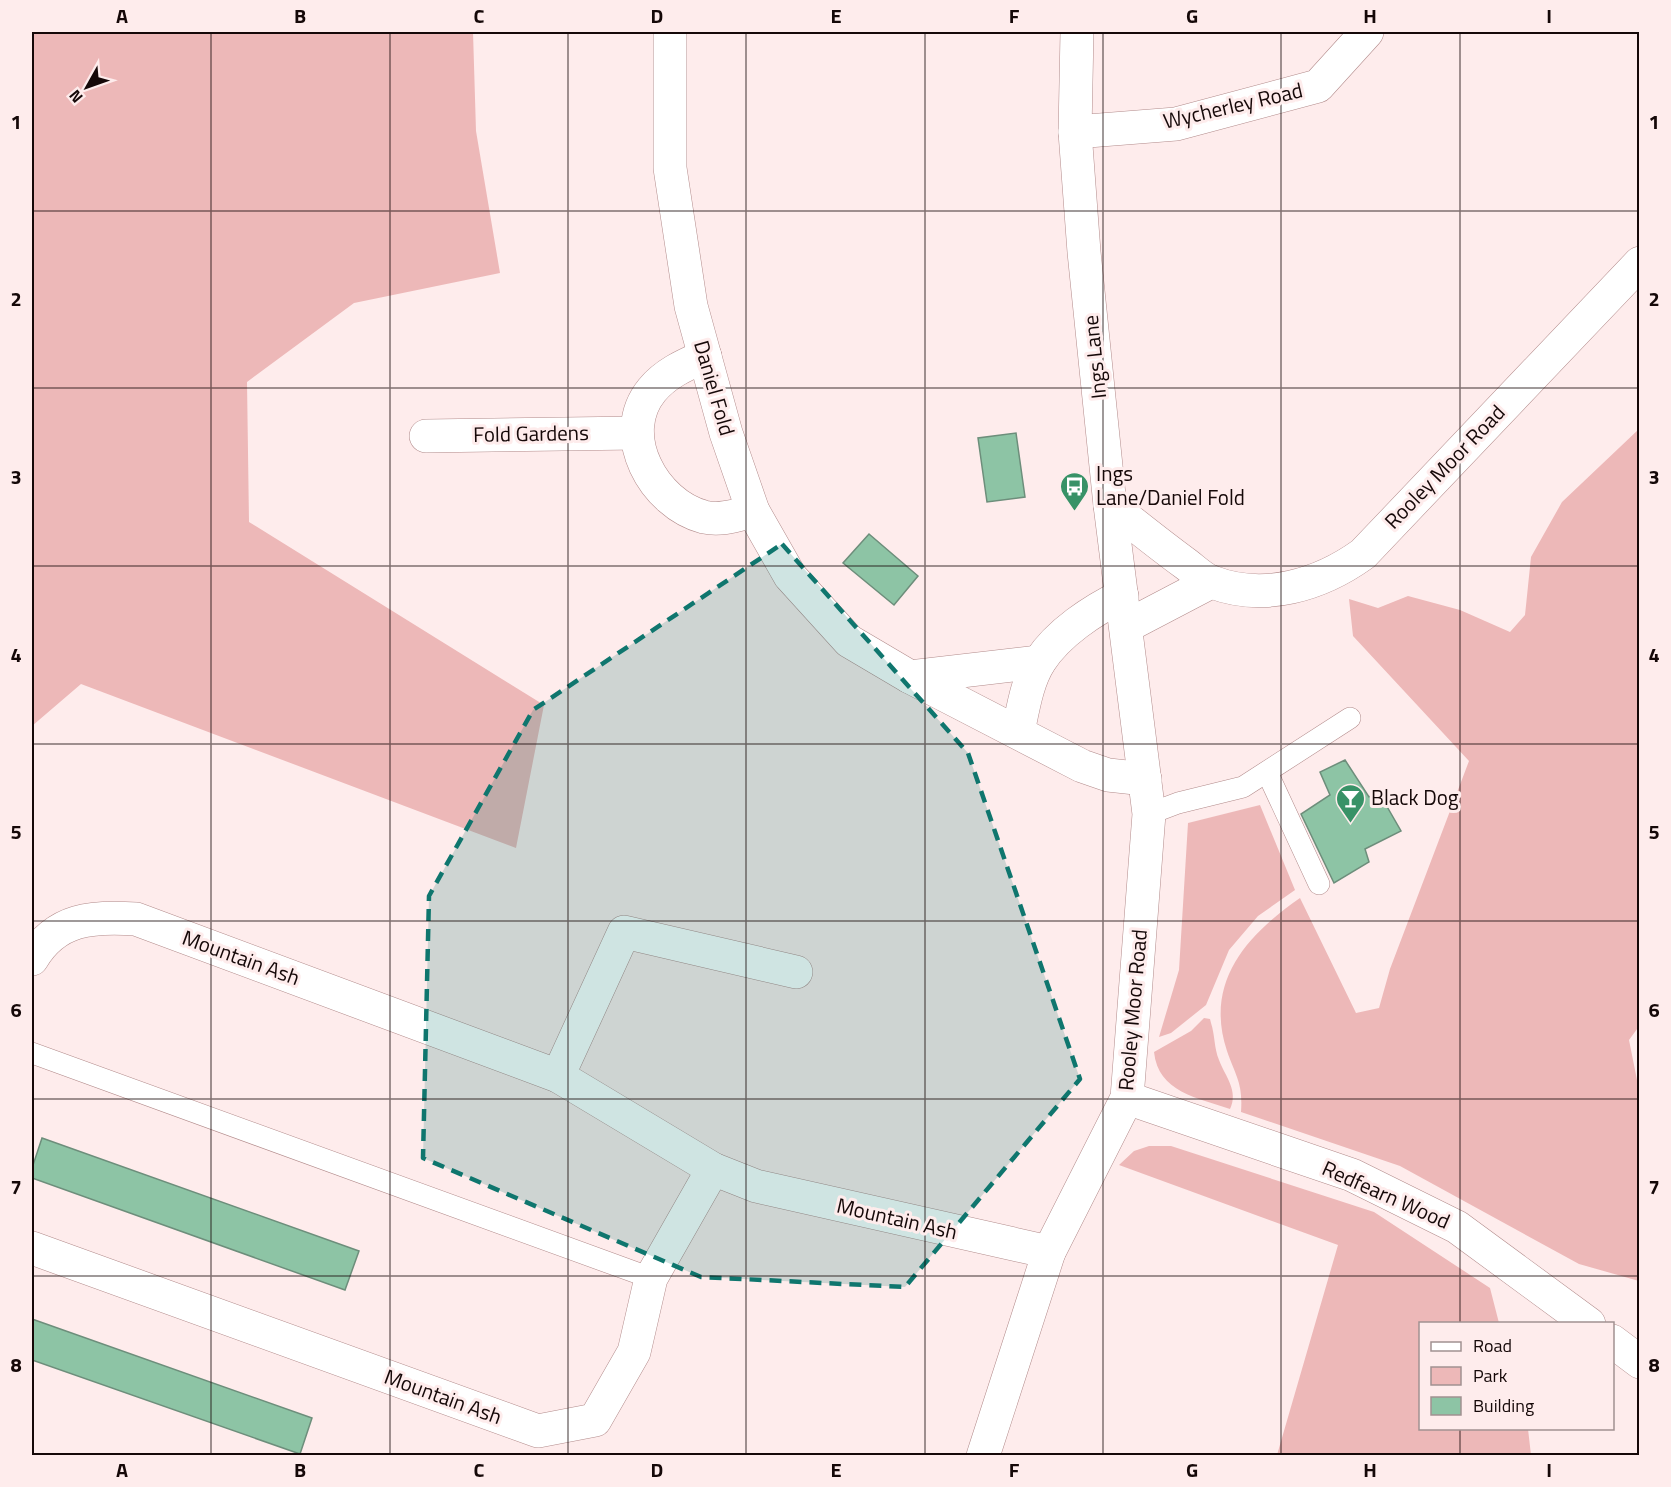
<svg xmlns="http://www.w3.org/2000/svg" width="1671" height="1487" font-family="'Titillium Web',sans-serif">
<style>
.green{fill:#edb8b8}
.building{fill:#8dc4a5;stroke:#6d8e7b;stroke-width:1.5}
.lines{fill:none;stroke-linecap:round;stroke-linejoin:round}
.lane-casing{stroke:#b28b8b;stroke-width:22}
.street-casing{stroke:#b28b8b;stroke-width:34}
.lane{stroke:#fff;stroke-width:21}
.street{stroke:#fff;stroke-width:33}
.marked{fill:#0f766e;fill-opacity:0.2;stroke:#0f766e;stroke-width:4.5;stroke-dasharray:12 8;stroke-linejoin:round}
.grid{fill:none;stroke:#150808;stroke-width:1.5;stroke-opacity:0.55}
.labels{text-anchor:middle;stroke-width:6;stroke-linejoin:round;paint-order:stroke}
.street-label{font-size:21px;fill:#150808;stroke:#feecec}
.poi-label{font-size:21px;fill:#150808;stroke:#feecec;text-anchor:start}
.neatline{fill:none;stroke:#150808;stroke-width:2}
.grid-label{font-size:20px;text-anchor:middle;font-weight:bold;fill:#150808}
</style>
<rect width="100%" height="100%" fill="#feecec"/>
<g class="green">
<polygon points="32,32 473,32 476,131 500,273 354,303 247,382 249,522 544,705 516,848 81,684 32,726"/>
<path d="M1639 429 1640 1025 1629 1040 1640 1095 1639 1281 1579 1264 1400 1166 1241 1112C1243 1083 1236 1077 1227 1051 1204 982 1247 935 1300 898L1356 1013 1379 1008 1390 969 1469 761 1353 636 1349 599 1378 608 1408 596 1460 610 1510 632 1525 615 1531 557 1562 502Z"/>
<polygon points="1260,805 1295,890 1258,916 1229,950 1206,1005 1171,1033 1159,1037 1179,970 1188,823"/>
<path d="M1204 1018 1210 1019 1211 1023C1215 1035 1214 1048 1219 1060 1225 1076 1239 1091 1230 1109 1198 1098 1158 1092 1154 1052L1191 1031Z"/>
<polygon points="1149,1146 1171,1146 1374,1212 1490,1288 1499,1323 1420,1324 1420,1428 1528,1429 1531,1455 1277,1455 1338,1245 1119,1165 1134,1151"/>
</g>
<g class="building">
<polygon points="1016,433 1025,497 987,502 978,438"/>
<polygon points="869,534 918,576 894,605 843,563"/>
<polygon points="1345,760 1369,797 1378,791 1401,831 1365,849 1369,862 1334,883 1301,814 1330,795 1320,772"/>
<polygon points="42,1138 359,1251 345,1290 32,1178 32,1168"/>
<polygon points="32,1319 312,1418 300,1454 32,1360"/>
</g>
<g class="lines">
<defs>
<g id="lane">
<polyline points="1267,772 1319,884"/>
<polyline points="1149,814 1178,803 1243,787 1350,718"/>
<polyline points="32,1053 651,1278"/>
</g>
<g id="street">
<polyline points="670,32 670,168 691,306 726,433 753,511 790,576 849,641 910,677 1082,766 1108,775 1145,779"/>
<polyline points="1075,132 1176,124 1318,86 1367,32"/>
<path d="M705 356C685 365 666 373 652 390 615 435 654 504 704 517 721 521 737 515 753 511"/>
<polyline points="426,436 637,433"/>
<path d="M1110 505C1135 525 1160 545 1186 564 1194 570 1203 579 1212 582 1264 602 1320 585 1363 554L1640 263"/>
<polyline points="1127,626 1211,582"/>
<polyline points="910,677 1039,662"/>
<path d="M1018 732C1023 709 1027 681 1040 661 1058 633 1093 610 1122 596"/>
<path d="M32 959C56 918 93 916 136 919L558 1076 713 1169 756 1186 1049 1252"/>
<polyline points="558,1076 624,932 796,972"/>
<polyline points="1127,1098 1352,1175 1457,1227 1589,1324"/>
<polyline points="32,1248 538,1431 595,1420 634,1352 651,1278 713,1169"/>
<polyline points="1612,1341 1640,1362"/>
<polyline points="983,1456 1049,1252 1127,1098 1149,814 1110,505 1084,252 1075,132 1077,32"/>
</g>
</defs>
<use href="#lane" class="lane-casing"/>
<use href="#street" class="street-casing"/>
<use href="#lane" class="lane"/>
<use href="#street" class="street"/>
</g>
<path class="marked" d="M782 544 968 753 1080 1079 905 1287 701 1277 423 1158 429 896 533 710Z"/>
<path class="grid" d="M211 32V1456M390 32V1456M568 32V1456M746 32V1456M925 32V1456M1103 32V1456M1281 32V1456M1460 32V1324M32 211H1640M32 388H1640M32 566H1640M32 744H1640M32 921H1640M32 1099H1640M32 1276H1640M1460 1428V1456"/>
<defs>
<symbol id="bus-pin" viewBox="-11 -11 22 30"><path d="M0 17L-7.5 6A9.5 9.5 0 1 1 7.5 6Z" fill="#389267" stroke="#feecec"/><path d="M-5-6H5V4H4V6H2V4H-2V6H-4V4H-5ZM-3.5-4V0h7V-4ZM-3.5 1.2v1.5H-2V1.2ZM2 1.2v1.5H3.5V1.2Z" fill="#fff"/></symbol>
<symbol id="bar-pin" viewBox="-11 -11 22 30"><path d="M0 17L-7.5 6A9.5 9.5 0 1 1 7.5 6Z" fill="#389267" stroke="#feecec"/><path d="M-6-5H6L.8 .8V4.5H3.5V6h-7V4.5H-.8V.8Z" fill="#fff"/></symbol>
</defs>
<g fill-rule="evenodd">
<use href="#bus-pin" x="1058" y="470" width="33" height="45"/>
<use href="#bar-pin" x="1334" y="782" width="33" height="45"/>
</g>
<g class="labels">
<g class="street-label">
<text transform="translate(1233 106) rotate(-13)" y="7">Wycherley Road</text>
<text transform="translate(1095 357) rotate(-96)" y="7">Ings Lane</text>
<text transform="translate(714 388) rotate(74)" y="7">Daniel Fold</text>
<text transform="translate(531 434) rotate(-1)" y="7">Fold Gardens</text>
<text transform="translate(1445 467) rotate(-46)" y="7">Rooley Moor Road</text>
<text transform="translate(241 958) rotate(20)" y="7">Mountain Ash</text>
<text transform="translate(1133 1010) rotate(-85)" y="7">Rooley Moor Road</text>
<text transform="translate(1386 1195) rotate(24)" y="7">Redfearn Wood</text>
<text transform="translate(897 1219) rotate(13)" y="7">Mountain Ash</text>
<text transform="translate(443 1397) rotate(20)" y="7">Mountain Ash</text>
</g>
<g class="poi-label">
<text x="1096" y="481">Ings<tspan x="1096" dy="24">Lane/Daniel Fold</tspan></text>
<text x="1371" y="805">Black Dog</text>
</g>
</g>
<rect width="1671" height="1487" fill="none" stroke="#feecec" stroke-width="66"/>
<rect x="1419" y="1322" width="195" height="108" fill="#feecec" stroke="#a19191" stroke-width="1.5"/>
<rect x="1431" y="1342" width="30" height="9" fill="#ffffff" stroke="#a19191" stroke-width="1.5"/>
<text x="1473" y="1352" font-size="18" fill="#150808">Road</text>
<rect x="1431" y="1367" width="30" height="18" fill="#edb8b8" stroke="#a19191" stroke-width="1.5"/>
<text x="1473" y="1382" font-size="18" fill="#150808">Park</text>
<rect x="1431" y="1397" width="30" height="18" fill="#8dc4a5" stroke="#a19191" stroke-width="1.5"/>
<text x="1473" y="1412" font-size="18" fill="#150808">Building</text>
<g transform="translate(87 87) rotate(230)" stroke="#feecec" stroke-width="4.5" paint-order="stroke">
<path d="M0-4.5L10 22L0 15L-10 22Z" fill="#150808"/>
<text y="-9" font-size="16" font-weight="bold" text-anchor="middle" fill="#150808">N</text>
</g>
<rect x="33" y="33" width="1605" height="1421" class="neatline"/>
<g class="grid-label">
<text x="122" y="23">A</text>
<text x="300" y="23">B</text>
<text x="479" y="23">C</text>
<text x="657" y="23">D</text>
<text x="836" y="23">E</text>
<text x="1014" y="23">F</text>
<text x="1192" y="23">G</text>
<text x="1370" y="23">H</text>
<text x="1549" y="23">I</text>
<text x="16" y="129">1</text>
<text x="1654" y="129">1</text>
<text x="16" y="306">2</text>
<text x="1654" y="306">2</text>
<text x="16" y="484">3</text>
<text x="1654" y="484">3</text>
<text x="16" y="662">4</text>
<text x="1654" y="662">4</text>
<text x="16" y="839">5</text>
<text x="1654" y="839">5</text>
<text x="16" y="1017">6</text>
<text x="1654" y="1017">6</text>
<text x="16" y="1194">7</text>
<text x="1654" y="1194">7</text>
<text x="16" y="1372">8</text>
<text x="1654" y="1372">8</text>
<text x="122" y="1477">A</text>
<text x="300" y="1477">B</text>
<text x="479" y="1477">C</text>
<text x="657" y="1477">D</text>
<text x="836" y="1477">E</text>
<text x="1014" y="1477">F</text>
<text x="1192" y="1477">G</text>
<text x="1370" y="1477">H</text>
<text x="1549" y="1477">I</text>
</g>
</svg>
